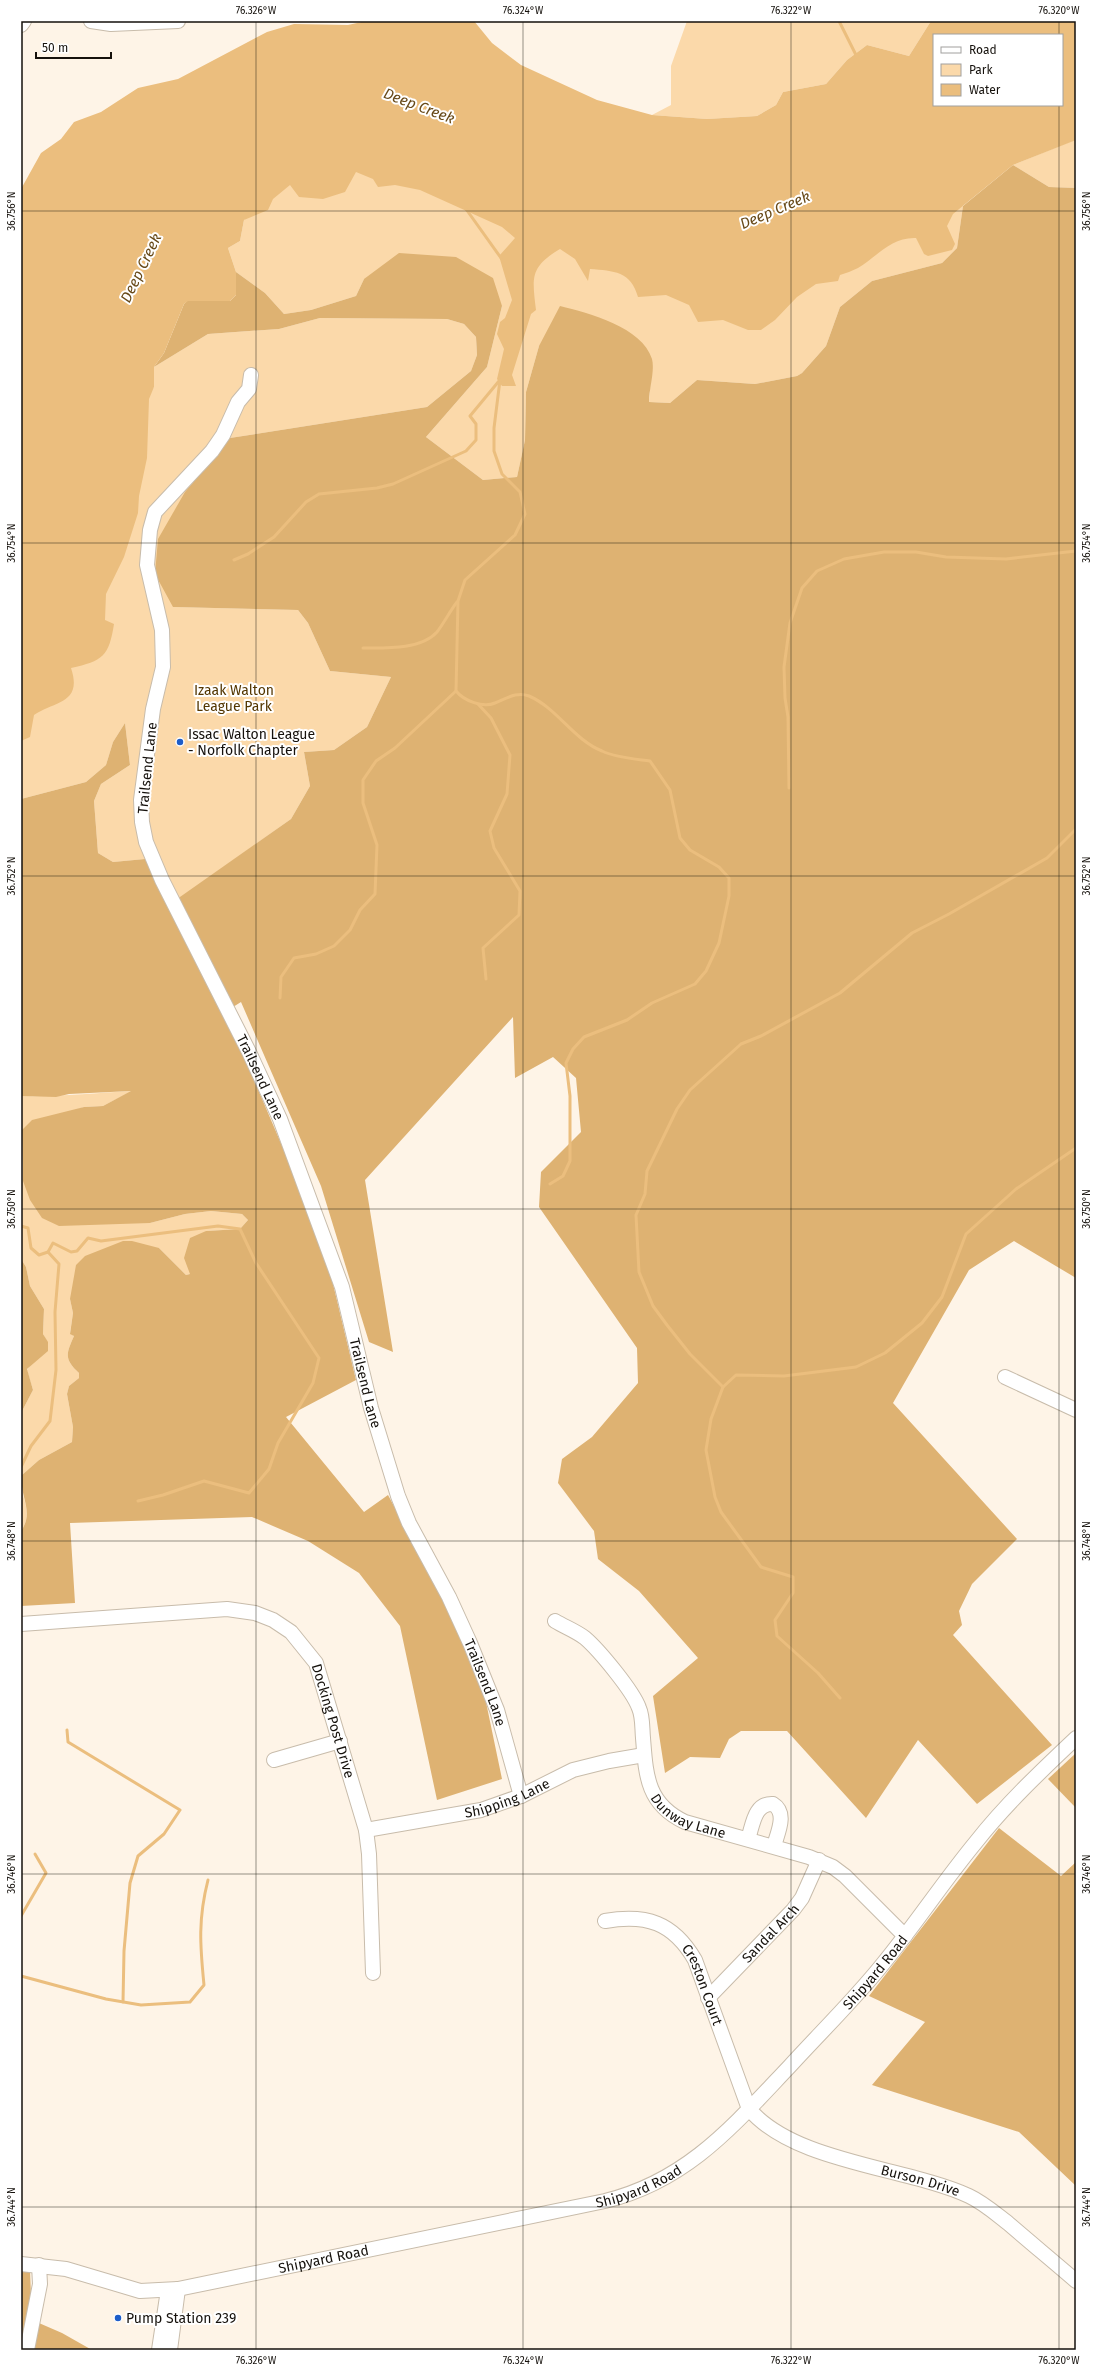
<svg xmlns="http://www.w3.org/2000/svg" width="1097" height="2371" font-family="'Fira Sans',sans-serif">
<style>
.green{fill:#fbd9aa}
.forest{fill:#deb272}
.water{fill:#ebbe7e;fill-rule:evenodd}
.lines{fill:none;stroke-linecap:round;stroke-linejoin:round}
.stream{stroke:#ebbe7e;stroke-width:3}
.minor-casing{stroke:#c8bcab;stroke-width:16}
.minor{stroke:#fff;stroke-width:14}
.ticks{fill:none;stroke:#15110c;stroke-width:1;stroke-opacity:0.45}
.poi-dot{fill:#1d5dc9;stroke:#fff;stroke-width:1.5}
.labels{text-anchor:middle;stroke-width:4;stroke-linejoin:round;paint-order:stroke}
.park-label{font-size:14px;fill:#533600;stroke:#fff}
.poi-label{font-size:14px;fill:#15110c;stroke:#fff;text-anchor:start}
.street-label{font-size:14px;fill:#15110c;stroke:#fff}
.water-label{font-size:15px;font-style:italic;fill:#684a19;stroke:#fff}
.neatline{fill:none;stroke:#15110c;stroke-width:1.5}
.ticks-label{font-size:10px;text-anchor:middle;fill:#15110c}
</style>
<rect width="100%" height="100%" fill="#fef4e7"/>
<g class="green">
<polygon points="687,21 931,21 909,56 867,45 847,60 826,84 783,92 776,105 757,116 707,119 652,115 671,105 671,66"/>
<polygon points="1076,133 1076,188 1049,187 1013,165 1072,141"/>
<polygon points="317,151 905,211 963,206 957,248 942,263 872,281 840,307 826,346 802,373 797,376 755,384 697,380 670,403 649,402 652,360 539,346 526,392 525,440 517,477 483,480 426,437 487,367 502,306 364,279 356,296 311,310 284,314 265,293 236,272 228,248 240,241 244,220"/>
<polygon points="320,318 447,319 464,324 476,337 477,355 471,371 427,407 230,438 173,607 298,610 308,623 330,671 391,677 367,727 334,750 304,752 310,786 291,819 170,905 145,859 113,862 98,853 94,801 101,784 130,765 125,723 113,742 106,765 86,782 21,799 21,608 154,387 154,367 208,334 279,329"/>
<path d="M132 1091 103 1106 84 1107 22 1130 21 1134V1096C58 1097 94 1093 132 1091Z"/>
<path d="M21 1149 23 1181 150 1223 185 1214 211 1211 242 1214 248 1220 240 1229 206 1231 190 1274 186 1275 159 1248 70 1299 73 1313 70 1333 74 1336C66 1354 64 1359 79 1373V1378L69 1386 67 1394 73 1427 72 1442 39 1460 22 1475 21 1485V1413L33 1390 27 1370 47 1342 43 1334 44 1309 30 1286 26 1267 21 1259Z"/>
<path d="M21 1489C26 1505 31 1516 21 1531Z"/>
</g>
<g class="forest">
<path d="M1013 165 1049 187 1076 188V1278L1014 1241 969 1270 893 1403 1017 1539 972 1584 959 1611 962 1625 953 1635 1052 1745 977 1804 918 1740 866 1818 787 1731H741L729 1739 720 1758 690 1757 665 1773 653 1696 698 1658 639 1591 598 1559 594 1531 558 1483 562 1459 592 1437 638 1383 637 1348 539 1207 541 1172 581 1132 576 1078 553 1057 515 1078 513 1017 365 1180 393 1352 369 1342 321 1186 241 1002 225 1012 323 1242 356 1380 286 1417 364 1512 388 1495 477 1659 502 1779 437 1800 400 1626 359 1573 308 1541 252 1517 70 1523 75 1603 21 1606V1531C35 1511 19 1497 22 1475L39 1460 72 1442 73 1427 67 1394 69 1386 79 1378V1373C64 1359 66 1354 74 1336L70 1334 73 1313 70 1299 76 1265 85 1256 123 1241H132L159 1248 186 1275 190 1274 184 1258 190 1238 206 1231 240 1229 248 1220 242 1214 211 1211 185 1214 150 1223 59 1226 42 1218 30 1200 23 1181 22 1130 32 1120 84 1107 103 1106 131 1091 69 1094 56 1097 21 1096V799L86 782 106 765 113 742 125 723 130 765 101 784 94 801 98 853 113 862 145 859 170 904 291 819 310 786 304 752 334 750 367 727 391 677 330 671 308 623 298 610 173 607 155 574 158 539 185 492 230 438 427 407 471 371 477 355 476 337 464 324 447 319 320 318 279 329 208 334 154 367 164 353 184 304 187 301H230L236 295V272L265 293 284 314 311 310 356 296 364 279 399 253 456 257 493 278 502 306 487 367 426 437 483 480 517 477 525 440 526 392 539 346 560 306C589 313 642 327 652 359 655 371 649 389 649 402L670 403 697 380 755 384 797 376 802 373 826 346 840 307 872 281 942 263 957 248 963 206Z"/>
<polygon points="21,1259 26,1267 30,1286 44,1309 43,1334 48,1342 48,1351 27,1369 33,1390 21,1413"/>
<polygon points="1076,1753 1076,1808 1048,1779"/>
<polygon points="999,1828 1061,1876 1076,1862 1076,2186 1019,2132 872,2085 925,2022 869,1996"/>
<polygon points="21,2271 30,2271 32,2320 62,2333 92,2350 21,2350"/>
</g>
<path class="water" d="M366 21H474L492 43 521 65 597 100 652 115 707 119 757 116 776 105 783 92 826 84 847 60 867 45 909 56 931 21H1076V140L1013 165 953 214 947 226 955 244 952 250 928 256 924 254 916 238C891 237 878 256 858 268 852 271 846 273 840 275L838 281 816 284 797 297 775 320 761 330H748L723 320 698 322 689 305 666 295 638 297C631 271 614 271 590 269L588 281 575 259 560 249C530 267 532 277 536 310L531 314 512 375 516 386H502L497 379 504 349 497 334 500 322 505 318 512 300 499 256 515 238 502 227 420 190 395 185 378 187 373 179 356 172 345 192 323 199 299 197 290 185 273 199 268 210 244 220 240 241 228 248 236 272V295L230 301H188L184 304 164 353 154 367V387L149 399 147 458 139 496 138 513 124 557 106 594 105 620 114 624C109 656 103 661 71 668 83 704 54 701 34 715L30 737 21 741V189L41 153 61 139 74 122 101 112 138 88 178 79 267 32 294 24 348 25ZM934 35H1062V105H934Z"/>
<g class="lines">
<g class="stream">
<polyline points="839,21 857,57"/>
<polyline points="466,209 501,258"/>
<polyline points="234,560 248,554 274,537 306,502 319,494 377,488 393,484 466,451 476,440 476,424 470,416 499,381"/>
<path d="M363 648C384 648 421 650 437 632 444 623 450 611 457 602"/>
<path d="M456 691C464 701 483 708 495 703 506 699 516 691 529 696 557 708 574 740 602 751 617 758 635 759 650 761L670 790 680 838 690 850 719 867 729 878V896L719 943 706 971 695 984 652 1003 627 1020 584 1037 573 1049 566 1063 570 1096V1161L563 1176 550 1184"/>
<polyline points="478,704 491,718 510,755 507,794 490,831 494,848 520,891 519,915 483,948 486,979"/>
<polyline points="789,788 788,717 785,698 784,667 790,623 802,588 817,571 844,559 884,552 916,552 946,557 1006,559 1076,551"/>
<polyline points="280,998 281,977 294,958 316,954 334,946 350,930 360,910 375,894 377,845 363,803 363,780 376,761 395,748 456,691 458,601 465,580 515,535 525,514 520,492 502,474 494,451 494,428 500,380"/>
<polyline points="21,1226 28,1228 31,1248 39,1255 48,1252 53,1243 71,1252 77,1251 88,1238 101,1241 218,1226 240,1229 256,1263 319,1358 313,1383 278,1443 269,1469 249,1493 204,1481 163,1495 138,1501"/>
<polyline points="723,1387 690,1354 667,1325 653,1306 639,1272 636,1215 645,1194 647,1171 677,1109 690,1090 741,1044 761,1036 840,993 912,933 949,914 1047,858 1076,829"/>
<polyline points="21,1467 31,1446 50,1421 56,1370 55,1312 59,1264 48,1252"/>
<polyline points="840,1698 818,1673 777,1636 775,1620 793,1593 793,1577 761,1567 721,1512 715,1497 706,1450 711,1419 723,1387 736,1375 784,1376 856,1367 885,1353 922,1323 942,1297 966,1234 1016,1189 1076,1148"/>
<polyline points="67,1730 68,1742 180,1810 164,1834 138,1856 130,1883 124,1951 123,2002"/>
<polyline points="21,1916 46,1873 35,1854"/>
<path d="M21 1976 106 1999 141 2005 190 2002 204 1985C200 1945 198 1919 208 1880"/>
</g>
<defs>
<g id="minor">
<polyline points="91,21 111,24 178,21"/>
<polyline points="21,25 24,21"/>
<path id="s1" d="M251 375 249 389 238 402 223 435 212 451 155 512 150 530 147 565 162 630 163 667 153 709 141 800 142 822 146 842 162 880 249 1052 280 1119 342 1287 371 1408 398 1496 409 1523 449 1597 470 1643 497 1710 521 1796"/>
<polyline points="1005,1377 1076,1410"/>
<path id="s2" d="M555 1621C565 1627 576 1631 585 1638 599 1650 633 1691 639 1708 643 1717 642 1728 643 1738 646 1776 647 1804 685 1822L809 1857 833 1867 845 1876 905 1936"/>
<path id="s3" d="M21 1624 227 1609 255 1613 273 1620 291 1632 316 1663 366 1830 369 1854 373 1973"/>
<polyline points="274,1760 340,1741"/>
<path id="s4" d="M366 1830 481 1810 521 1796 573 1770 609 1761 644 1755"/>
<path d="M748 1839C753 1825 754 1803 773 1804 788 1813 777 1834 774 1846"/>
<path id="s5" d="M605 1921C646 1914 673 1922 695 1960L749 2109C795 2163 906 2167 969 2196 984 2203 996 2214 1009 2224 1031 2243 1054 2262 1076 2281"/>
<path id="s6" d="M708 1998 793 1910 802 1898 819 1860"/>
<path id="s7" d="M21 2264 66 2269 140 2291 178 2289 605 2201C687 2181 733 2126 789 2067 820 2033 853 2001 882 1965 915 1925 943 1882 976 1842 1006 1804 1041 1771 1076 1738"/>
<polyline points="27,2350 40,2284 39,2265"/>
<polyline points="159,2350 168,2290"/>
<polyline points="170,2350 178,2289"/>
</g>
</defs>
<use href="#minor" class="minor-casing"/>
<use href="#minor" class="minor"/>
</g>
<path class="ticks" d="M256 21V2350M523 21V2350M791 21V2350M1059 21V35M1059 105V2350M21 211H1076M21 543H1076M21 876H1076M21 1209H1076M21 1541H1076M21 1874H1076M21 2207H1076"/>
<g class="poi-dot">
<circle cx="180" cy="742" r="4"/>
<circle cx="118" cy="2318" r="4"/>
</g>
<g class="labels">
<g class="park-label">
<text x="234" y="695">Izaak Walton<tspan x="234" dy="16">League Park</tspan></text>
</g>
<g class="poi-label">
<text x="188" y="739">Issac Walton League<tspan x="188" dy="16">- Norfolk Chapter</tspan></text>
<text x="126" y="2323">Pump Station 239</text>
</g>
<g class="street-label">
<text transform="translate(147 768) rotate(-84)" y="5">Trailsend Lane</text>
<text dy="5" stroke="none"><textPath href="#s1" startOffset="767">Trailsend Lane</textPath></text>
<text dy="5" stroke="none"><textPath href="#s1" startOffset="1091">Trailsend Lane</textPath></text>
<text dy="5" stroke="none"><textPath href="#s1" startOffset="1415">Trailsend Lane</textPath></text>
<text dy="5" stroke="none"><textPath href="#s3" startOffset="376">Docking Post Drive</textPath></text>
<text dy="5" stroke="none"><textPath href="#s4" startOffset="145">Shipping Lane</textPath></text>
<text dy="5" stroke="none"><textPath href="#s2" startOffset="254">Dunway Lane</textPath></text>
<text dy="5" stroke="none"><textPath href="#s6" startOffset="90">Sandal Arch</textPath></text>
<text dy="5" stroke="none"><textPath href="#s7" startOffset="956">Shipyard Road</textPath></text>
<text dy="5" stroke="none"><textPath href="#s5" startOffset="132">Creston Court</textPath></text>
<text dy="5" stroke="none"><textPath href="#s5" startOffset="453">Burson Drive</textPath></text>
<text dy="5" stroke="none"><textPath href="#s7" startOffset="633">Shipyard Road</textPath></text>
<text dy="5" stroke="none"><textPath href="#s7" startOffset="309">Shipyard Road</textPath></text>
</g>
<g class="water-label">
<text transform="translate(419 106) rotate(21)" y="5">Deep Creek</text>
<text transform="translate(775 210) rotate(-23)" y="5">Deep Creek</text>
<text transform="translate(141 268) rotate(-64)" y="5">Deep Creek</text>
</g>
</g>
<rect width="1097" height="2371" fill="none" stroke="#ffffff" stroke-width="44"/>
<rect x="933" y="34" width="130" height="72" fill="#ffffff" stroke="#a1a09e"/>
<rect x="941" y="47" width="20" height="6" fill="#ffffff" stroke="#a1a09e"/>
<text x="969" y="54" font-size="12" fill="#15110c">Road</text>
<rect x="941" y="64" width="20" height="12" fill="#fbd9aa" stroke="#a1a09e"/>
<text x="969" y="74" font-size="12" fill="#15110c">Park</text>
<rect x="941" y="84" width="20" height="12" fill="#ebbe7e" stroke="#a1a09e"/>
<text x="969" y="94" font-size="12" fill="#15110c">Water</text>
<path d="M36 52v6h75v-6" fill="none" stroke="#15110c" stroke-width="2"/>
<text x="42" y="52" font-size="12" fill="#15110c" stroke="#ffffff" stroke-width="3" paint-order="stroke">50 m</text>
<rect x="22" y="22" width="1053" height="2327" class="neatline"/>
<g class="ticks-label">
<text x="256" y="14">76.326°W</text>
<text x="523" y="14">76.324°W</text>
<text x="791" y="14">76.322°W</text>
<text x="1059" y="14">76.320°W</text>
<text transform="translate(11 211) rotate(-90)" y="4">36.756°N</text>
<text transform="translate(1086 211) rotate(-90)" y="4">36.756°N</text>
<text transform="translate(11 543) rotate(-90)" y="4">36.754°N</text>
<text transform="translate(1086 543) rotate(-90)" y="4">36.754°N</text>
<text transform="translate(11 876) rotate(-90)" y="4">36.752°N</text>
<text transform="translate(1086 876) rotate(-90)" y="4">36.752°N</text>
<text transform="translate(11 1209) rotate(-90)" y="4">36.750°N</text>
<text transform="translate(1086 1209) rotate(-90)" y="4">36.750°N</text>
<text transform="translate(11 1541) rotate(-90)" y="4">36.748°N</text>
<text transform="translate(1086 1541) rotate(-90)" y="4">36.748°N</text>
<text transform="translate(11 1874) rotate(-90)" y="4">36.746°N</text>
<text transform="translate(1086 1874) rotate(-90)" y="4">36.746°N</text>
<text transform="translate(11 2207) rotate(-90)" y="4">36.744°N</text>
<text transform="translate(1086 2207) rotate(-90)" y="4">36.744°N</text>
<text x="256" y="2364">76.326°W</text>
<text x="523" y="2364">76.324°W</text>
<text x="791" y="2364">76.322°W</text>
<text x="1059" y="2364">76.320°W</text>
</g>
</svg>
